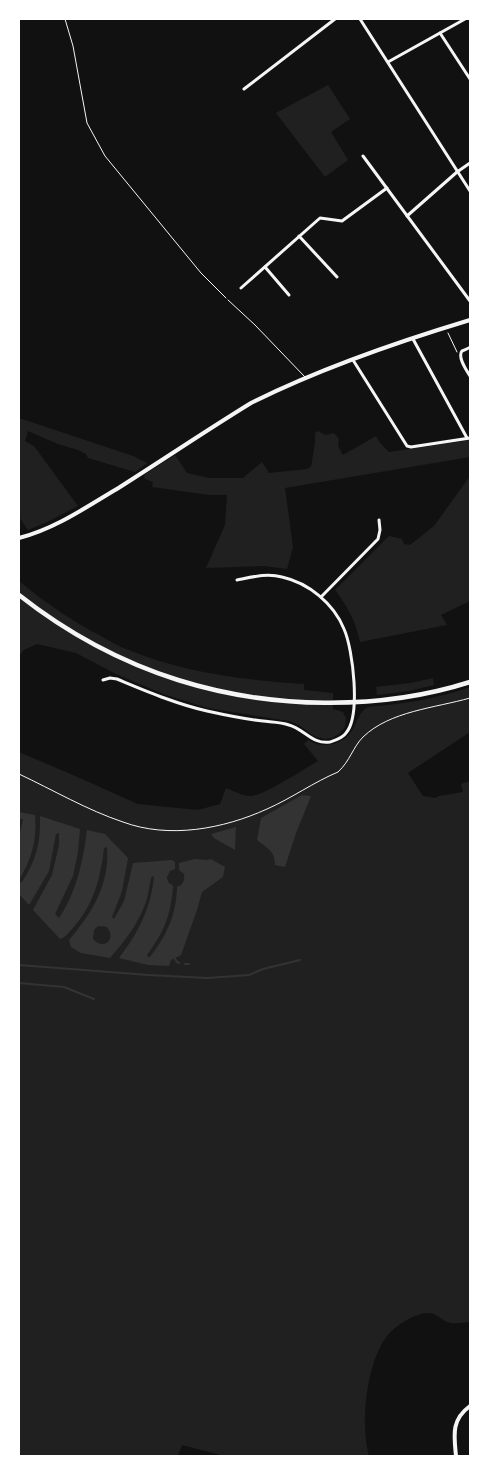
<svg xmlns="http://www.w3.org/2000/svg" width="489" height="1475" font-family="'Alegreya Sans',sans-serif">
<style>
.green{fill:#202020}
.water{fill:#333;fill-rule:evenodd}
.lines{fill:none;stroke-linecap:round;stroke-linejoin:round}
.stream{stroke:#333;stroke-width:2}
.path{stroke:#f5f5f5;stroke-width:1}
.service{stroke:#f5f5f5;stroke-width:1}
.minor{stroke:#f5f5f5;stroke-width:3}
.tertiary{stroke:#f5f5f5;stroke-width:4}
.secondary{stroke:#f5f5f5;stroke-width:4.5}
</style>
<rect width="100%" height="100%" fill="#111"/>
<g class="green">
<polygon points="328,85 350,119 331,132 348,160 325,177 276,113"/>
<polygon points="19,418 133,456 147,463 135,472 88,458 86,454 78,450 58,444 28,431 25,441 34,446 78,506 47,522 28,530 19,517"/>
<polygon points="318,431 325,435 334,433 339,439 338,446 343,455 376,436 380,443 389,452 470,440 470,457 285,488 293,547 287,569 264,566 206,568 225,525 227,495 209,495 152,487 153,482 145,479 144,477 145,474 175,455 187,473 209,478 243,478 262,462 269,473 307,469 311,467 315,443 315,433"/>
<path d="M470 476V601L441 615 447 625 360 642C356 622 348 607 335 590L389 536 402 539 404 544 410 545 434 526Z"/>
<path d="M19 581C46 603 70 620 101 636 110 641 119 647 129 650 184 673 245 680 304 684V690L333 693V709L343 712 346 718 345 727 340 733 332 738 325 739 314 736 299 725 289 721 208 708 163 694 116 674 76 653 37 644 24 650 19 656Z"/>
<polygon points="433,678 434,685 409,691 377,695 376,687 410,683"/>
<path d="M470 687V732L408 773 423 796 435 798 439 796 463 792 461 784 470 781V1322C464 1322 457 1324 451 1323 441 1321 437 1312 426 1313 412 1315 396 1325 387 1336 366 1363 360 1424 369 1456H224L182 1445 178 1456H19V752L73 775 138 804 198 810 220 804 226 788C234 791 244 797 252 796 266 794 304 769 318 761L304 744 308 740C312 742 318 745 323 745 334 746 348 739 353 729 358 720 358 713 368 707 403 704 437 699 470 687Z"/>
</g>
<g class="water">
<path d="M302 795 311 796 296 833 285 867 275 865C275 851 267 848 257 840L261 818Z"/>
<path d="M19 812 35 815C37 841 32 858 19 880V837L23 819H19Z"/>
<path d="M40 816 80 829 78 852 73 876 55 914 59 918C77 891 83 861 87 830L105 834 128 858 122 891 112 917 114 919 124 901 133 863 172 860 175 862V869L170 871 167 877 168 882 173 886C171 915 164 932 147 955L148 957H150C167 934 176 916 177 887 183 885 185 880 184 874L179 870V863L195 859 207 860 211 859 225 867 223 877 202 892 197 910 181 955 171 960 169 966 148 965 119 958C138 933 151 908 154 877L152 876C149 883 149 894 146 902 138 924 125 941 110 958L81 953 71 947 69 940C92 913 110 884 107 847L104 848C100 881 94 904 72 929 68 933 65 938 60 939L33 910 52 875 59 845V833L56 834 49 871 29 905 19 894V881L20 883 22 882C36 861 41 842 40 816ZM98 926 107 927C117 940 103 951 93 939L94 930Z"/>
<polygon points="236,827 235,850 214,838 211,834"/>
</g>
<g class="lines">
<g class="stream">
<polyline points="174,957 177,962 179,963"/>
<polyline points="185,964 189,964"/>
<polyline points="19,965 148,975 207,978 249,975 263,969 300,960"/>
<polyline points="19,983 64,987 94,999"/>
</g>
<g class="path">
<polyline points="65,19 73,46 87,123 105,156 201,273 226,298"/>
<polyline points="448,333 457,352"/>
<path d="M19 774C53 790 87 810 123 822 169 839 223 829 267 809 292 798 314 782 338 772 350 761 353 747 363 737 390 711 435 708 470 698"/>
</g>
<polyline class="service" points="228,300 255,325 305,377"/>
<g class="minor">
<polyline points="360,19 470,191"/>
<polyline points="440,33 470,79"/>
<polyline points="388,62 465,19"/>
<polyline points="244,89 335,19"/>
<polyline points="363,156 470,301"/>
<polyline points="407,216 457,172 470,163"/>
<polyline points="299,236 337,277"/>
<polyline points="265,267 289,295"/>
<polyline points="241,288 320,218 342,221 387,188"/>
<polyline points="413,339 467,438"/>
<path d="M470 347C470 348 462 351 462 351 457 357 467 371 470 376"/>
<polyline points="353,360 407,446 411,447 470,438"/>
<polyline points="321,597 378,539 380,530 379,520"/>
<path d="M103 680 110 678 117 679C146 691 176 704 207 711 225 715 244 719 263 721 271 722 281 722 289 725 304 729 313 745 330 742 336 740 343 738 346 733 361 716 353 649 344 629 334 604 309 583 282 577 267 573 252 577 237 580"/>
</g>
<g class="tertiary">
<path d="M19 538C55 529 88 506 120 487 164 459 207 430 251 403 319 369 397 342 470 320"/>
<path d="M456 1456C454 1435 451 1420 470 1406"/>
</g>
<path class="secondary" d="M19 595C66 632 121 662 178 680 270 709 379 711 470 682"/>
</g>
<rect width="489" height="1475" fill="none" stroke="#ffffff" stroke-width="40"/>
</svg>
